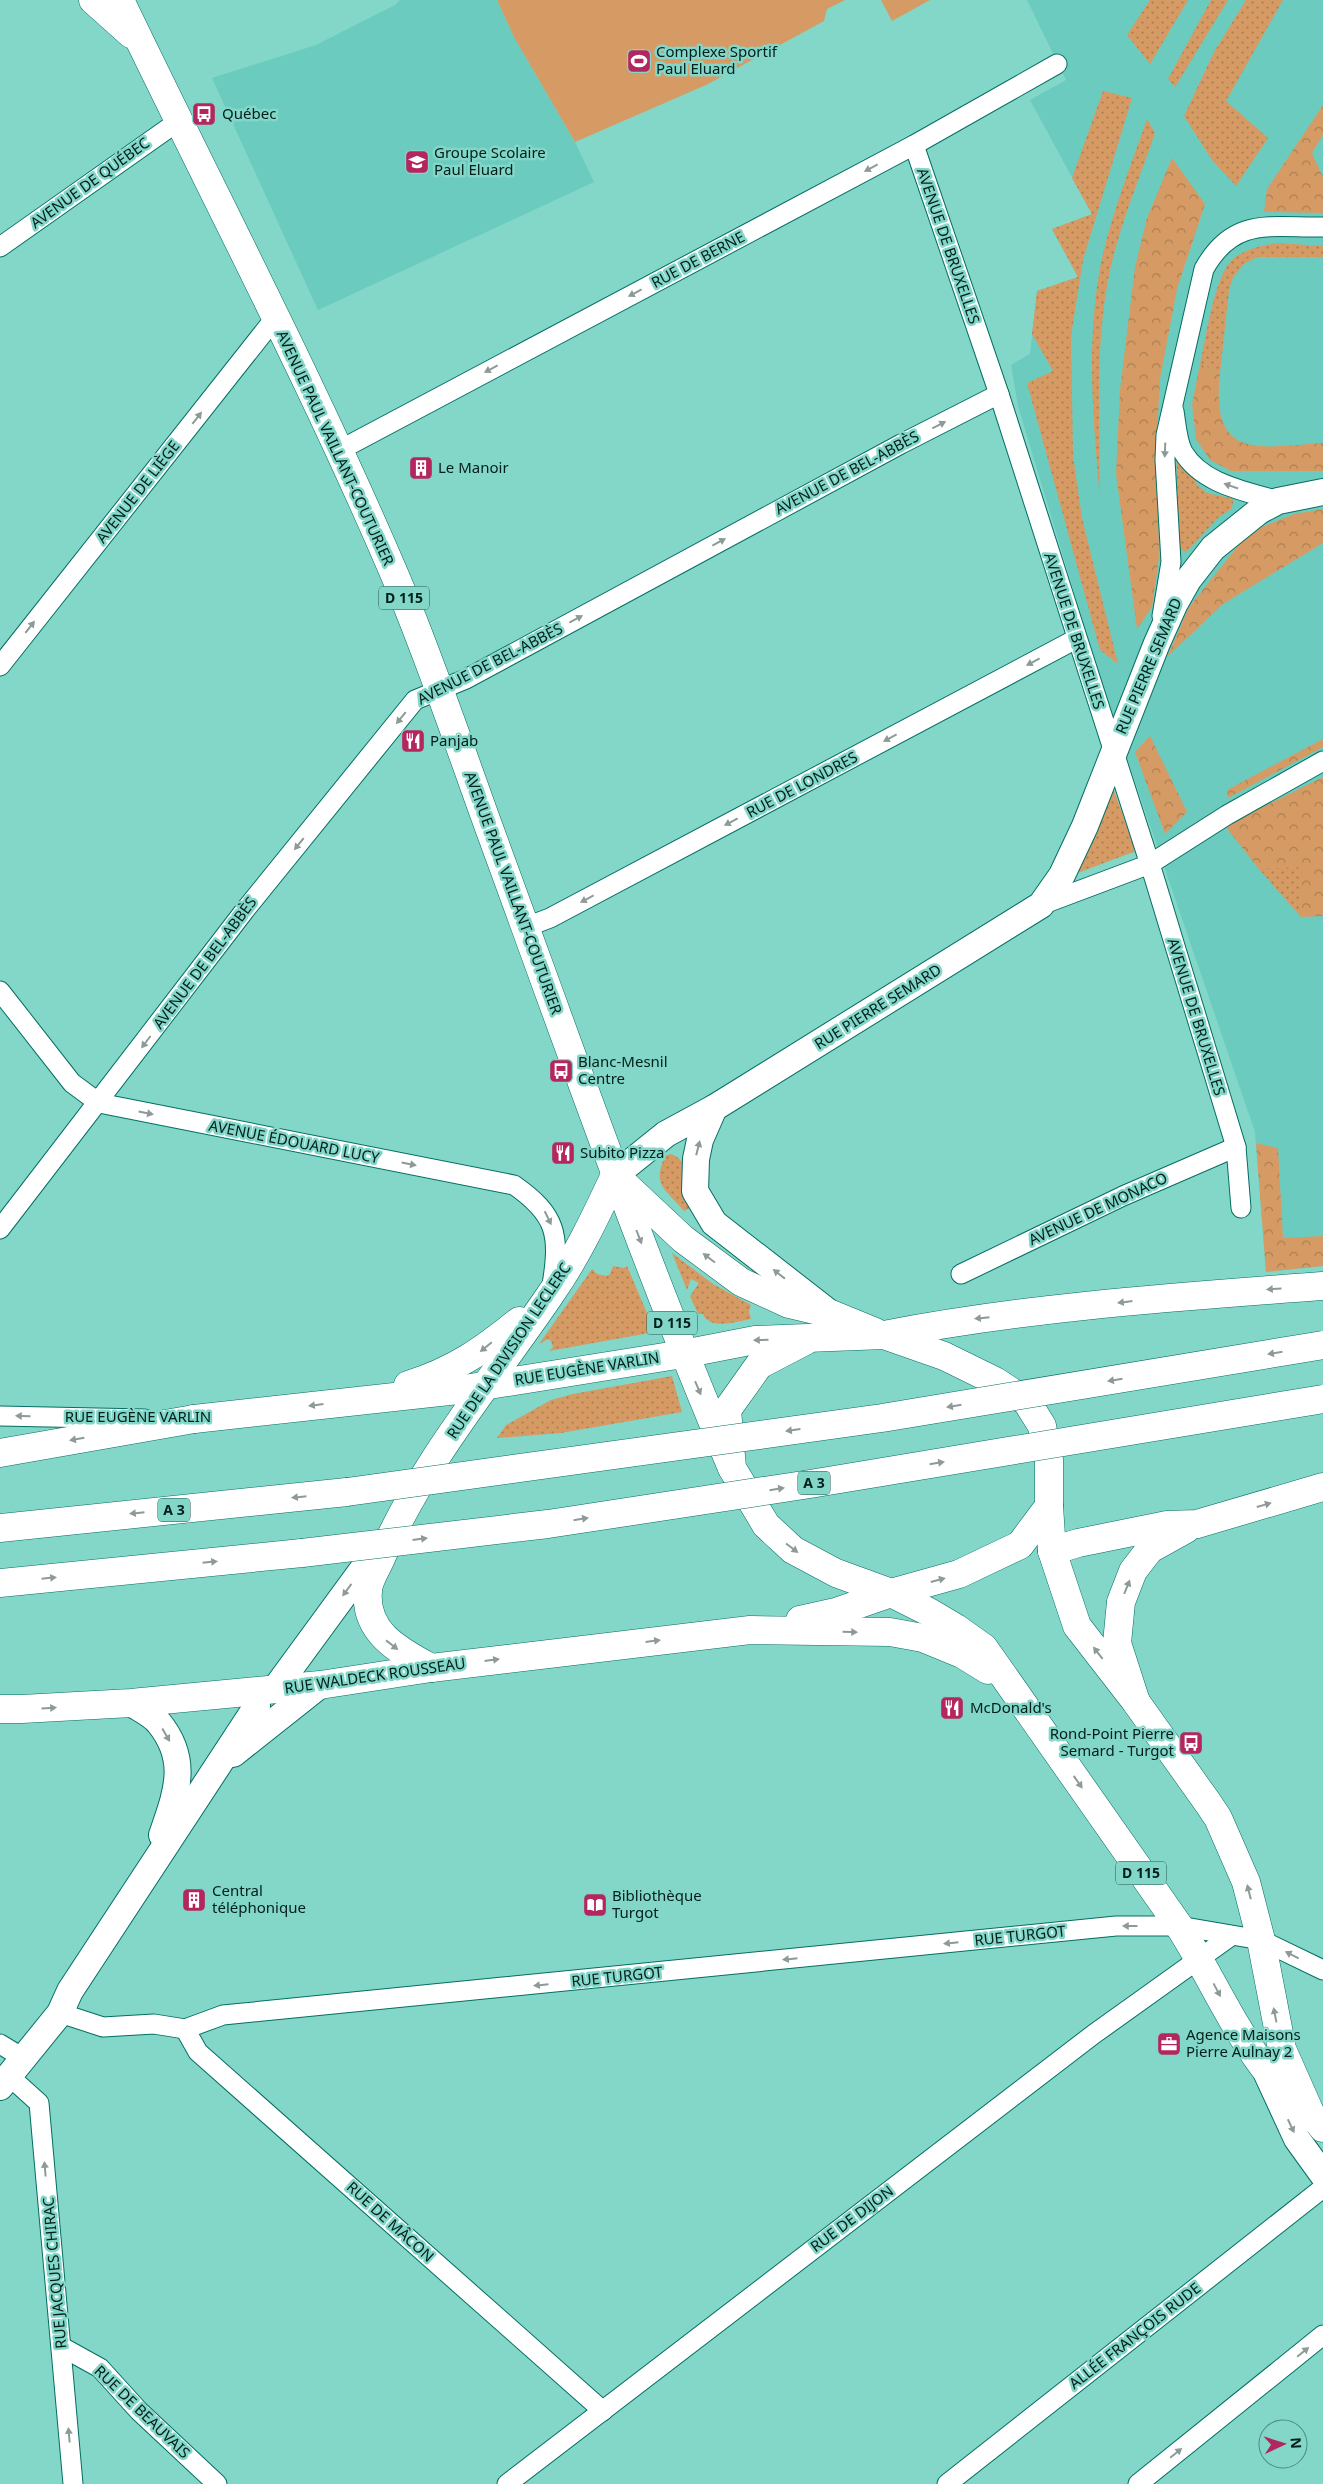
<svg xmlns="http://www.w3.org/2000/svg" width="1323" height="2484" font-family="'Noto Sans',sans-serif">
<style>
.built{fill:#6bcbbe}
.grass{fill:url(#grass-dots)}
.forest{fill:url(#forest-crowns)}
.park{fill:#d69b64}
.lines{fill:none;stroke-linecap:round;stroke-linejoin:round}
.street-casing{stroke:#046e63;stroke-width:21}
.secondary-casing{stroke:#046e63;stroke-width:28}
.primary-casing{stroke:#046e63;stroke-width:29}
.highway-casing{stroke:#046e63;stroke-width:29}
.street{stroke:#fff;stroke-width:19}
.secondary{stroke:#fff;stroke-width:26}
.primary{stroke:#fff;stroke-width:28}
.highway{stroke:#fff;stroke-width:28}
.highway-bridge-casing{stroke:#046e63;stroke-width:29;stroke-linecap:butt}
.highway-bridge{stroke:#fff;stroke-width:28}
.oneway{fill:#8e9a98}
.labels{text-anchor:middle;stroke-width:5;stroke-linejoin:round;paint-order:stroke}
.shield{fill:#82d7c9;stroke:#29564f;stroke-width:1}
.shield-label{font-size:14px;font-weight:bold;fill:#031e1b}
.poi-label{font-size:15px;fill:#031e1b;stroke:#82d7c9;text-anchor:start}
.street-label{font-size:15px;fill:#031e1b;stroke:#82d7c9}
</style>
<defs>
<pattern id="grass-dots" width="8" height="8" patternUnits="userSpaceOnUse" patternTransform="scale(1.25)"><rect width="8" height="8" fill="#d69b64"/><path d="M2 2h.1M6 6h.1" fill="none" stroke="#ab7e52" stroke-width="1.8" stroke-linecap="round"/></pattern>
<pattern id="forest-crowns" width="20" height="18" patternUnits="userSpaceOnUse" patternTransform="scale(1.25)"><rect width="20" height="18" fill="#d69b64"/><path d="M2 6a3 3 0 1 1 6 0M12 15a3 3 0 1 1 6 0" fill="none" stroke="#ab7e52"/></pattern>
</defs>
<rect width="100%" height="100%" fill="#82d7c9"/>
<g class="built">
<polygon points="400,0 497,0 514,37 575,142 594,182 318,310 212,78 316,45 395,5"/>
<polygon points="1027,0 1323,0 1323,1266 1266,1272 1255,1132 1100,679 1018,406 1011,365 1030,354 1037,291 1078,277 1052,229 1092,214 1030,100 1066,80"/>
</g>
<g class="grass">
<polygon points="1150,0 1188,0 1150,64 1127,35"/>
<polygon points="1211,0 1228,0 1175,87 1168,79"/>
<polygon points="1246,0 1283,0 1226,101 1268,138 1236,186 1212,160 1184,116 1214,52"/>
<polygon points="1103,91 1132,98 1083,260 1071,336 1073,456 1082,518 1118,664 1100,650 1027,383 1053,371 1032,334 1037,291 1078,277 1052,229 1092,214 1072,178"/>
<path d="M1147 119 1155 133C1138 183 1116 233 1107 286 1095 355 1100 429 1100 499 1094 429 1087 357 1097 287 1104 232 1129 171 1147 119Z"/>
<path d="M1277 243 1323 246V257H1257L1244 264 1233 277 1229 290 1220 373 1200 364C1206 338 1213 286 1228 265 1238 250 1260 246 1277 243Z"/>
<polygon points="1176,442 1197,485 1207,493 1234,499 1231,509 1219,517 1186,552 1179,549"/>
<polygon points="1112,785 1136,851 1075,874"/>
<polygon points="1302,867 1301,917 1258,868"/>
<path d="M671 1154C691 1161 689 1188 692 1207L684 1211C665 1188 652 1186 665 1156Z"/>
<path d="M672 1253 713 1284 751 1305 749 1312 751 1319C738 1321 710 1331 703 1314H698L690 1296 699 1283 691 1279 687 1290Z"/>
<polygon points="613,1266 624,1268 627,1266 655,1332 549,1351 553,1347 551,1341 548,1339 539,1344 592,1269 597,1274 606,1276 610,1274"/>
<polygon points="672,1376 682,1412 561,1433 497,1438 506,1425 551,1400 573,1394"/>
</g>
<g class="forest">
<polygon points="1323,105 1323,135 1312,153 1323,177 1323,213 1264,212 1267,189"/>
<polygon points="1172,158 1205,204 1177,289 1160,379 1157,436 1159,558 1152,607 1137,629 1116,474 1120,390 1135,267 1147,218"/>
<path d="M1200 364 1220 373C1210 462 1259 447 1323 443V471H1231L1210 460 1196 439 1192 404Z"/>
<polygon points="1323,509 1323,543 1223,604 1167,657 1189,607 1249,532 1294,514"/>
<polygon points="1150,736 1187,812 1165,834 1135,752"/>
<polygon points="1323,739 1323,747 1228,798 1227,790"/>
<polygon points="1323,777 1323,916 1301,917 1302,867 1258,868 1225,826"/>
<polygon points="1256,1143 1278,1148 1283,1238 1323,1236 1323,1266 1266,1272"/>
</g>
<g class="park">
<polygon points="497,0 845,0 827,9 824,21 706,85 575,142 514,37"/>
<polygon points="881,0 930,0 892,21"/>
</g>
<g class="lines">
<defs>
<g id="street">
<polyline points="914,145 999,394 1154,877 1236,1147 1241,1208"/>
<polyline points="0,247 180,120"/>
<path d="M1174 411C1176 423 1177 441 1183 452 1202 484 1245 491 1278 501"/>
<polyline points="338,451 914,145 1057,64"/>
<path d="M1162 616 1171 562 1165 460 1166 435 1204 269C1234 216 1270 228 1323 227"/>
<polyline points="0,666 275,318"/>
<polyline points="1041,905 1150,864 1227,815 1323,761"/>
<polyline points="526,927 550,918 1076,639"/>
<path d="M0 991 72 1083 99 1103 514 1185C557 1215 560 1235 552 1285"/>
<polyline points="0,1229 245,910 415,700 466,679 901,444 999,394"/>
<polyline points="961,1274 1123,1196 1236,1147"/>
<polyline points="0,1416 145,1419"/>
<polyline points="60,2013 103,2027 154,2024 185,2029 223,2015 1116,1926 1179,1926 1261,1940 1323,1970"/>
<polyline points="185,2029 198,2052 603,2411"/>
<polyline points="0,2044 23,2058"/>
<polyline points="8,2075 39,2103 73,2484"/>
<polyline points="62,2347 100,2368 139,2411 217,2484"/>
<polyline points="507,2484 1094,2034 1231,1936"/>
<polyline points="947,2484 1323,2188"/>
<polyline points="1138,2484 1323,2335"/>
</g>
<g id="secondary">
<polyline points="714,1108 700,1140 696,1159 695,1191 714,1223 831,1314"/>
<polyline points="615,1175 666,1134 714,1108 1041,905 1062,875 1085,826 1157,643 1175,603 1188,580 1213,548 1259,511 1278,501 1323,492"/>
<polyline points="275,1689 379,1547"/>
<path d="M131 1703C140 1709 153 1715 159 1723 190 1761 176 1794 162 1835"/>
<polyline points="233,1754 320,1685"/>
<polyline points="1267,2074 1297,2139 1323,2175"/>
<polyline points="0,2087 60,2013 70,1991 257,1706"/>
</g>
<g id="primary">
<polyline points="93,0 131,34"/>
<path d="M120 0C212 192 312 381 396 578 430 659 458 742 488 825 567 1040 642 1257 732 1468"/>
<polyline points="620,1180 683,1239 741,1282 789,1304 831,1314 875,1332"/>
<path d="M805 1341 759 1365 727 1410 732 1468 766 1525 793 1550 836 1573 891 1593 929 1612 956 1628 984 1648 1179 1926C1208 1971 1230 2022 1262 2065 1279 2088 1305 2104 1323 2128"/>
<path d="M408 1385C455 1370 482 1351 519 1321"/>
<polyline points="194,1419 458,1390 683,1354 755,1340 884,1335 944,1356 995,1381 1027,1402 1042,1426 1049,1460 1049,1506 1052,1551 1077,1626 1136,1702 1208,1803 1218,1818 1246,1882 1261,1940 1282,2049 1309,2110"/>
<polyline points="800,1620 836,1612 891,1593 959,1574 1020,1545 1049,1506"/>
<path d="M431 1668C400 1651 364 1633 368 1591 368 1581 378 1566 382 1556 422 1463 493 1379 550 1295 576 1258 596 1216 615 1175"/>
<polyline points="0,1709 22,1709 131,1703 320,1685 431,1668 750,1630 890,1632 923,1638 962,1654 988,1670"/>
</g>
<g id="highway">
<path d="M884 1335C1028 1307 1176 1297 1323 1286"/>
<polyline points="0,1453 194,1419"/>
<polyline points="0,1528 347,1492"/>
<polyline points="1052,1551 1078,1543 1167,1525 1197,1524 1323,1487"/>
<polyline points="0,1583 302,1553"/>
<polyline points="1136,1702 1117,1643 1121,1602 1133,1571 1150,1549 1186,1529"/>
</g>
</defs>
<use href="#street" class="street-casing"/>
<use href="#secondary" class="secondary-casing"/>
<use href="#primary" class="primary-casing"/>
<use href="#highway" class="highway-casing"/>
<use href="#street" class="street"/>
<use href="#secondary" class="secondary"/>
<use href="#primary" class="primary"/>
<use href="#highway" class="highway"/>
<defs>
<g id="highway-bridge">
<polyline points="347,1492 882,1418 1323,1345"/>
<polyline points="302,1553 548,1524 810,1484 1323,1399"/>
</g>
</defs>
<use href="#highway-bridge" class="highway-bridge-casing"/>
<use href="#highway-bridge" class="highway-bridge"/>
</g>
<defs><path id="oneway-solid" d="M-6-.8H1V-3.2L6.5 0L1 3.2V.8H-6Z" transform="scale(1.25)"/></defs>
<g class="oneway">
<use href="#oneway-solid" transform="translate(871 168) rotate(152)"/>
<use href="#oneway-solid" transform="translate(635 293) rotate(152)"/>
<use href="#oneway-solid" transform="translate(491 369) rotate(152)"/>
<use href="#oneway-solid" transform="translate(197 418) rotate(-52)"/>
<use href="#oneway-solid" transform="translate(939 425) rotate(-27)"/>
<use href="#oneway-solid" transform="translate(1165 450) rotate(92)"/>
<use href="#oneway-solid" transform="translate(1231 486) rotate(-161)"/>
<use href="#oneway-solid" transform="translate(719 542) rotate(-28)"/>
<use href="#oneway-solid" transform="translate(576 619) rotate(-28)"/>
<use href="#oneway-solid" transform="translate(30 627) rotate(-52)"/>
<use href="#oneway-solid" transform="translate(1033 662) rotate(152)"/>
<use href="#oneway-solid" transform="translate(401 718) rotate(129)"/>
<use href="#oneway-solid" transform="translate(890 738) rotate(152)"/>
<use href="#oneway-solid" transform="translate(731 822) rotate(152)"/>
<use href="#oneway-solid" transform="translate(299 844) rotate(129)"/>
<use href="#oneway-solid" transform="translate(587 899) rotate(152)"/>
<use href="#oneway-solid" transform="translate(146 1042) rotate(127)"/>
<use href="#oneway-solid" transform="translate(146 1113) rotate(11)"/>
<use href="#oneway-solid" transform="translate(698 1148) rotate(-76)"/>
<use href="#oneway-solid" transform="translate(409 1164) rotate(11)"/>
<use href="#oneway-solid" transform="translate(548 1218) rotate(64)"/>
<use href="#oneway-solid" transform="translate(639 1237) rotate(69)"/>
<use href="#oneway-solid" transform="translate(709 1258) rotate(-143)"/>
<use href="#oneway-solid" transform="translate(779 1274) rotate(-142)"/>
<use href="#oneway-solid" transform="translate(1274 1289) rotate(176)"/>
<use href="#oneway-solid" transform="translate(1125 1302) rotate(173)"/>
<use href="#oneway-solid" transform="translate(982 1318) rotate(174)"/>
<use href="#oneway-solid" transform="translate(761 1340) rotate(178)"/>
<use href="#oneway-solid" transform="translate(486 1347) rotate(141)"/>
<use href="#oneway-solid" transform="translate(1275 1353) rotate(171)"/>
<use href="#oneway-solid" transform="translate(1115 1380) rotate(171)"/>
<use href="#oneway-solid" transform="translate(698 1388) rotate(67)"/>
<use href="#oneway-solid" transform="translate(316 1405) rotate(173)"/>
<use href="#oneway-solid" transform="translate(954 1406) rotate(171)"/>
<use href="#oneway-solid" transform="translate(23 1416) rotate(-179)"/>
<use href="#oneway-solid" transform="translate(793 1430) rotate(172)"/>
<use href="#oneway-solid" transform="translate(77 1439) rotate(170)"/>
<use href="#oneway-solid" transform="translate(937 1463) rotate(-9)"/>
<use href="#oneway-solid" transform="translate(777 1489) rotate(-9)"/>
<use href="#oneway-solid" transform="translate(299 1497) rotate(174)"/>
<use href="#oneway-solid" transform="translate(1264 1505) rotate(-16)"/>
<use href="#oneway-solid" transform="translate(137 1513) rotate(174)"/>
<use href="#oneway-solid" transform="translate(581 1519) rotate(-9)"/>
<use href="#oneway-solid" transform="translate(420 1539) rotate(-7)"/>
<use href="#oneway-solid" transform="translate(792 1548) rotate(37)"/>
<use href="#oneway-solid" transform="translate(210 1562) rotate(-6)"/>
<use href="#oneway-solid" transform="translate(49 1578) rotate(-6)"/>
<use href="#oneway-solid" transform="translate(938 1580) rotate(-15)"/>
<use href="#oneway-solid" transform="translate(1127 1587) rotate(-68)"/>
<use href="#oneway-solid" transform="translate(347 1590) rotate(126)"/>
<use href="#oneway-solid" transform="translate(850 1632) rotate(1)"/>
<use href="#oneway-solid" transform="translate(653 1641) rotate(-7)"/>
<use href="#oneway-solid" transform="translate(392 1645) rotate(38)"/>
<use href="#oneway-solid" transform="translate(1098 1653) rotate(-128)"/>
<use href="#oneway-solid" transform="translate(492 1660) rotate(-7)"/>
<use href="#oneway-solid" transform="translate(49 1708) rotate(-3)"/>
<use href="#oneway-solid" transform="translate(166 1735) rotate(60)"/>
<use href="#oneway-solid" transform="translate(1078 1782) rotate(55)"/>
<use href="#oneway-solid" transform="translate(1249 1892) rotate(-104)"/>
<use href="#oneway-solid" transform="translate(1130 1926) rotate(-180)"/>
<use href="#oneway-solid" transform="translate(951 1943) rotate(174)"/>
<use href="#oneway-solid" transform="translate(1292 1955) rotate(-153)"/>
<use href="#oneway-solid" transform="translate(790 1959) rotate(174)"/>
<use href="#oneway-solid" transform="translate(541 1985) rotate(174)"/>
<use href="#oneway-solid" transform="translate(1217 1990) rotate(62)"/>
<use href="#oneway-solid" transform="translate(1275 2015) rotate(-101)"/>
<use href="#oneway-solid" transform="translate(1291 2126) rotate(65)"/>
<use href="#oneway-solid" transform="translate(45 2169) rotate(-95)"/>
<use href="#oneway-solid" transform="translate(1303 2352) rotate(-39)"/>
<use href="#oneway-solid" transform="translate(69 2435) rotate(-95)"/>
<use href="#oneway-solid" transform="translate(1176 2453) rotate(-39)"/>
</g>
<defs>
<symbol id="stadium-square" viewBox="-11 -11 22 22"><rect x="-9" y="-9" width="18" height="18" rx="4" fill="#b4275e" stroke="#82d7c9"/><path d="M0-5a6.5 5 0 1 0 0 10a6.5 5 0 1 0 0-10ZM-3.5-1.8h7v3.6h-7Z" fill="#fff"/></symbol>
<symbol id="bus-square" viewBox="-11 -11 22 22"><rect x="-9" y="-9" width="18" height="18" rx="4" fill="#b4275e" stroke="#82d7c9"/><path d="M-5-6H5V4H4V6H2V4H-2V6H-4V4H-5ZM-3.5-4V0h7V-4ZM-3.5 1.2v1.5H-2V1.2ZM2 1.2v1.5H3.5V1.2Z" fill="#fff"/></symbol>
<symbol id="school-square" viewBox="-11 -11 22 22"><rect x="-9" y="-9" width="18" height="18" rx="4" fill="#b4275e" stroke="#82d7c9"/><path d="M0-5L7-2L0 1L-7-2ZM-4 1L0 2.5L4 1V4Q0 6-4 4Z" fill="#fff"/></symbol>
<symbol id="building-square" viewBox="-11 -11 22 22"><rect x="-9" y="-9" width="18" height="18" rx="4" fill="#b4275e" stroke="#82d7c9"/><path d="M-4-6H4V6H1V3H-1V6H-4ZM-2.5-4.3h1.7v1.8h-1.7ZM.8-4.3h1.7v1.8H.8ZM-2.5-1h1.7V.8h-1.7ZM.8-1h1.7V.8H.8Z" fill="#fff"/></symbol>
<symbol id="restaurant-square" viewBox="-11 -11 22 22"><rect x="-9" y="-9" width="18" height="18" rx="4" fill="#b4275e" stroke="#82d7c9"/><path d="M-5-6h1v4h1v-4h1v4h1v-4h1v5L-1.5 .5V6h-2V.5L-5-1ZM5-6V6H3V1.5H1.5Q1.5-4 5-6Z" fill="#fff"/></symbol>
<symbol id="library-square" viewBox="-11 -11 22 22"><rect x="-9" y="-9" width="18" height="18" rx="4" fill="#b4275e" stroke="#82d7c9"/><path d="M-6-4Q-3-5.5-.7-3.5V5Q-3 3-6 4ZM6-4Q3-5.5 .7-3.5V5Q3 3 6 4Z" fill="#fff"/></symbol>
<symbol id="office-square" viewBox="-11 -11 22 22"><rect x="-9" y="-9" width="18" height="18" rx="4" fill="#b4275e" stroke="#82d7c9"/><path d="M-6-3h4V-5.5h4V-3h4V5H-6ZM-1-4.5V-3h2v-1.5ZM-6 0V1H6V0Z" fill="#fff"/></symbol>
</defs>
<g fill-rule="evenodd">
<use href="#stadium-square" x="625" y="47" width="28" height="28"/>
<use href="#bus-square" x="190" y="100" width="28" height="28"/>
<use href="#school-square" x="403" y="148" width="28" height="28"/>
<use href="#building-square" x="407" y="454" width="28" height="28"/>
<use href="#restaurant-square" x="399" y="727" width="28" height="28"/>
<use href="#bus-square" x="547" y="1057" width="28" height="28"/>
<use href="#restaurant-square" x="549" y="1139" width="28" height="28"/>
<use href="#restaurant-square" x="938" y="1694" width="28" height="28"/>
<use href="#bus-square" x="1177" y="1729" width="28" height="28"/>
<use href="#building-square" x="180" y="1886" width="28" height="28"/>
<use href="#library-square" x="581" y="1891" width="28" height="28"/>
<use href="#office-square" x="1155" y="2030" width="28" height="28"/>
</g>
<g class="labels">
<g class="shield">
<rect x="379" y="586.5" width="50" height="23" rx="4"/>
<rect x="647" y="1311.5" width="50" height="23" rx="4"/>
<rect x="798" y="1471.5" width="32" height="23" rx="4"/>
<rect x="158" y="1498.5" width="32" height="23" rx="4"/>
<rect x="1116" y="1861.5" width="50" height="23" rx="4"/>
</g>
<g class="shield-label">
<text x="404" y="603">D 115</text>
<text x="672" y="1328">D 115</text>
<text x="814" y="1488">A 3</text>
<text x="174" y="1515">A 3</text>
<text x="1141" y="1878">D 115</text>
</g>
<g class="poi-label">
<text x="656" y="57">Complexe Sportif<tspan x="656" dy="17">Paul Eluard</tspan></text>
<text x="222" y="119">Québec</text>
<text x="434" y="158">Groupe Scolaire<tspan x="434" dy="17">Paul Eluard</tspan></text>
<text x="438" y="473">Le Manoir</text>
<text x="430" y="746">Panjab</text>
<text x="578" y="1067">Blanc-Mesnil<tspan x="578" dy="17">Centre</tspan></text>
<text x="580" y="1158">Subito Pizza</text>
<text x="970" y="1713">McDonald's</text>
<text x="1174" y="1739" text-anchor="end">Rond-Point Pierre<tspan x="1174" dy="17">Semard - Turgot</tspan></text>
<text x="212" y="1896">Central<tspan x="212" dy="17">téléphonique</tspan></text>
<text x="612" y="1901">Bibliothèque<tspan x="612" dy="17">Turgot</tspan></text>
<text x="1186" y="2040">Agence Maisons<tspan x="1186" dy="17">Pierre Aulnay 2</tspan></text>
</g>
<g class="street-label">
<text transform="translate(90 183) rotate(-36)" y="5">AVENUE DE QUÉBEC</text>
<text transform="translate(948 246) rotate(71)" y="5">AVENUE DE BRUXELLES</text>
<text transform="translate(698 260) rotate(-28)" y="5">RUE DE BERNE</text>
<text transform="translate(335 448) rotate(65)" y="5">AVENUE PAUL VAILLANT-COUTURIER</text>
<text transform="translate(847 473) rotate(-28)" y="5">AVENUE DE BEL-ABBÈS</text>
<text transform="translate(138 492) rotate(-52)" y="5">AVENUE DE LIÈGE</text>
<text transform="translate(1074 631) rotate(72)" y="5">AVENUE DE BRUXELLES</text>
<text transform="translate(490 664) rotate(-27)" y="5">AVENUE DE BEL-ABBÈS</text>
<text transform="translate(1149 666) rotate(-67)" y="5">RUE PIERRE SEMARD</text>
<text transform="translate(802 785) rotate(-28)" y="5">RUE DE LONDRES</text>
<text transform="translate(513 893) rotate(70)" y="5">AVENUE PAUL VAILLANT-COUTURIER</text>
<text transform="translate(205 963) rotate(-53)" y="5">AVENUE DE BEL-ABBÈS</text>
<text transform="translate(878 1007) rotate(-32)" y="5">RUE PIERRE SEMARD</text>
<text transform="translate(1196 1017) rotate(73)" y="5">AVENUE DE BRUXELLES</text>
<text transform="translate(294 1142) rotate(11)" y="5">AVENUE ÉDOUARD LUCY</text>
<text transform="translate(1098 1209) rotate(-25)" y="5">AVENUE DE MONACO</text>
<text transform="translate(509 1351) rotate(-56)" y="5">RUE DE LA DIVISION LECLERC</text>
<text transform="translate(587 1369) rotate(-9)" y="5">RUE EUGÈNE VARLIN</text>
<text x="138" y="1422">RUE EUGÈNE VARLIN</text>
<text transform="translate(375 1676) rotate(-8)" y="5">RUE WALDECK ROUSSEAU</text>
<text transform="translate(1020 1936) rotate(-6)" y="5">RUE TURGOT</text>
<text transform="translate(617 1977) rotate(-6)" y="5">RUE TURGOT</text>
<text transform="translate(852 2219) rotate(-37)" y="5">RUE DE DIJON</text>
<text transform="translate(390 2222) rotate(42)" y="5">RUE DE MÂCON</text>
<text transform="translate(55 2273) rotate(-95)" y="5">RUE JACQUES CHIRAC</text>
<text transform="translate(1135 2336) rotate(-38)" y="5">ALLÉE FRANÇOIS RUDE</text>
<text transform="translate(142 2412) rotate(44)" y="5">RUE DE BEAUVAIS</text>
</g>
</g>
<g transform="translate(1283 2444) rotate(86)"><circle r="24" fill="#82d7c9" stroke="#4f8d83"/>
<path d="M0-4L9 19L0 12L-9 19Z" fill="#b4275e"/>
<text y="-8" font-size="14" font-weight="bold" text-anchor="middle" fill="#031e1b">N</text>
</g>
</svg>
